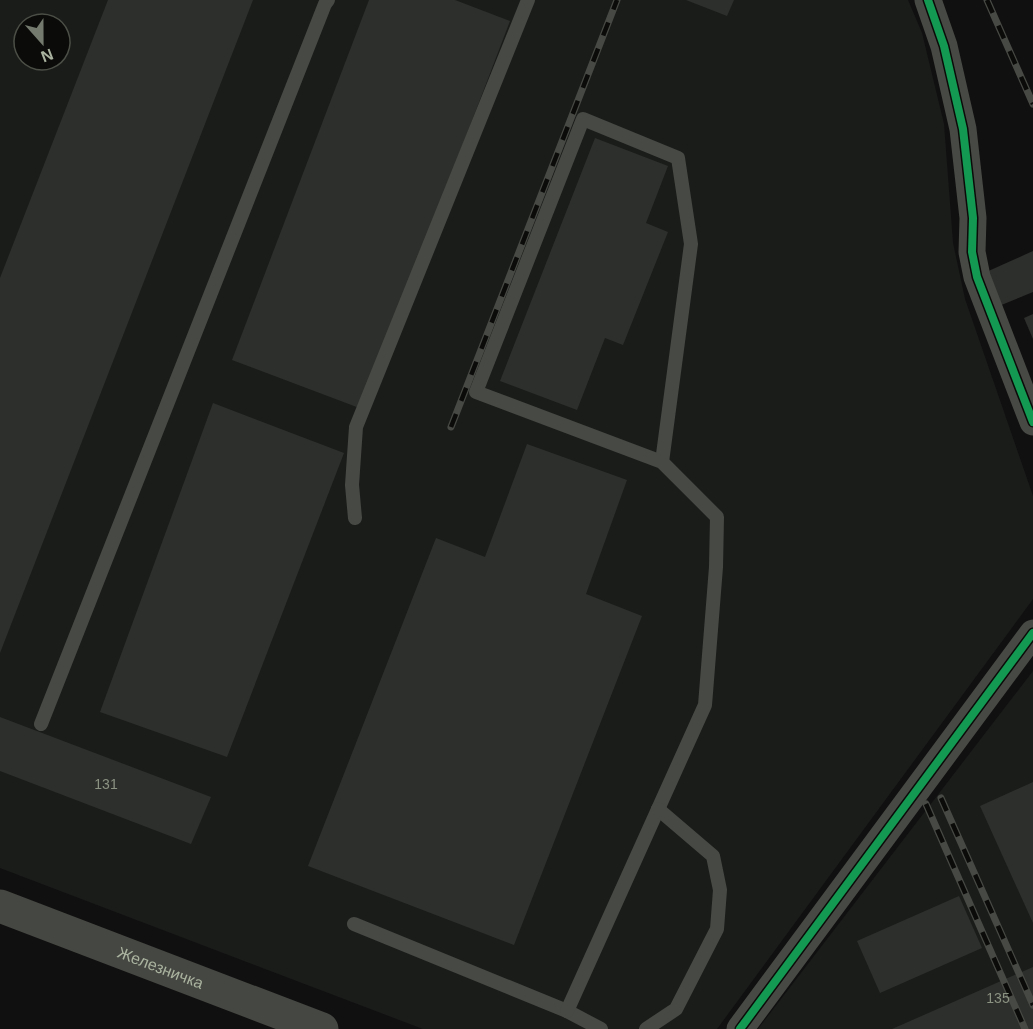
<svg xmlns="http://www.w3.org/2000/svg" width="1033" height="1029" font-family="Helvetica,sans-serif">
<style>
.built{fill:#1a1c1a;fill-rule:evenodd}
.building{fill:#2d2f2c}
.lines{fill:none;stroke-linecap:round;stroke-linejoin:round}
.service{stroke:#474944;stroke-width:14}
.minor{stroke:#474944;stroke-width:27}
.secondary{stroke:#454742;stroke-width:33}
.rail-casing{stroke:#474944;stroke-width:7}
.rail{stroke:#0b0c0a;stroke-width:4.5;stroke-dasharray:14;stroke-linecap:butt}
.cycleway-casing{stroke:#0b0c0a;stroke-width:11}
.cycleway{stroke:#139951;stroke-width:8}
.labels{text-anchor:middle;stroke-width:4.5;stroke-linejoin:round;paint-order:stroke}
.number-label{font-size:14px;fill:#8b9282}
.street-label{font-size:16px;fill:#aab39f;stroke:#0b0c0a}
</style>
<rect width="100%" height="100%" fill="#101010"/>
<g class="built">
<path d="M0 0H908L922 33 944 124 953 243 965 299 1033 496V599L717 1029H423L0 868ZM24 24H60V60H24Z"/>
<polygon points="1033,671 1033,1029 758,1029"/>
</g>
<g class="building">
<polygon points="108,0 253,0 0,653 0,278"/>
<polygon points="369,0 455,0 510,21 362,409 232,360"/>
<polygon points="686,0 734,0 727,16"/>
<polygon points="595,138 668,166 646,223 668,232 623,345 605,338 577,410 500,381"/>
<polygon points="1033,251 1033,292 999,306 984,273"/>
<polygon points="1033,314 1033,339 1024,318"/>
<polygon points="213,403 344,453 227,757 100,712"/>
<polygon points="527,444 627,480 586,594 642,616 514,945 308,866 436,538 485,557"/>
<polygon points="0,717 211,797 191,844 0,771"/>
<polygon points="1033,782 1033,923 980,806"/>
<polygon points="959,896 982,948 880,993 857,941"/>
<polygon points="1033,967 1033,1029 892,1029"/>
</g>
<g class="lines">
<g class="service">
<polyline points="355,518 352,485 356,427 528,0"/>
<polyline points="41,724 325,4 328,0"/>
<polyline points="354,924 567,1011 601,1029"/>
<polyline points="567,1011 705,705 716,567 717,517 662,462 476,392 583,119 678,158 691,244 662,462"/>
<polyline points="646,1029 676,1009 717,929 720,890 713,856 658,809"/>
</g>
<g class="minor">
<polyline points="928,0 944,46 963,129 973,218 972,252 977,277 1033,422"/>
<polyline points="740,1029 1033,633"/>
</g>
<path class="secondary" id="s1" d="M0 906 322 1029"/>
<defs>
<g id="rail">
<polyline points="987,0 1033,104"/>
<polyline points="451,427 617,0"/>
<polyline points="941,798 1033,1005"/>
<polyline points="926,804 1025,1029"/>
</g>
</defs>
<use href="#rail" class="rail-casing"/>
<use href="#rail" class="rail"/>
<defs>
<g id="cycleway">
<polyline points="928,0 944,46 963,129 973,218 972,252 977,277 1033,422"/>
<polyline points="740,1029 1033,633"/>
</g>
</defs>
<use href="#cycleway" class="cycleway-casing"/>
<use href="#cycleway" class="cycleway"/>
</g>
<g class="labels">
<g class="number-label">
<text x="106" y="789">131</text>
<text x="998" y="1003">135</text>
</g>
<g class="street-label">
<text dy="6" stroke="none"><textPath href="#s1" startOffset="172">Железничка</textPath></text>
</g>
</g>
<g transform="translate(42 42) rotate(159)"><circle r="28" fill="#0b0c0a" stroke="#4b4f46" stroke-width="1.5"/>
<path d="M0-4.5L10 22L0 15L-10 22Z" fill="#747a6d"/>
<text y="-9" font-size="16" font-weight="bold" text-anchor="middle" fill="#aab39f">N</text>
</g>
</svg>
